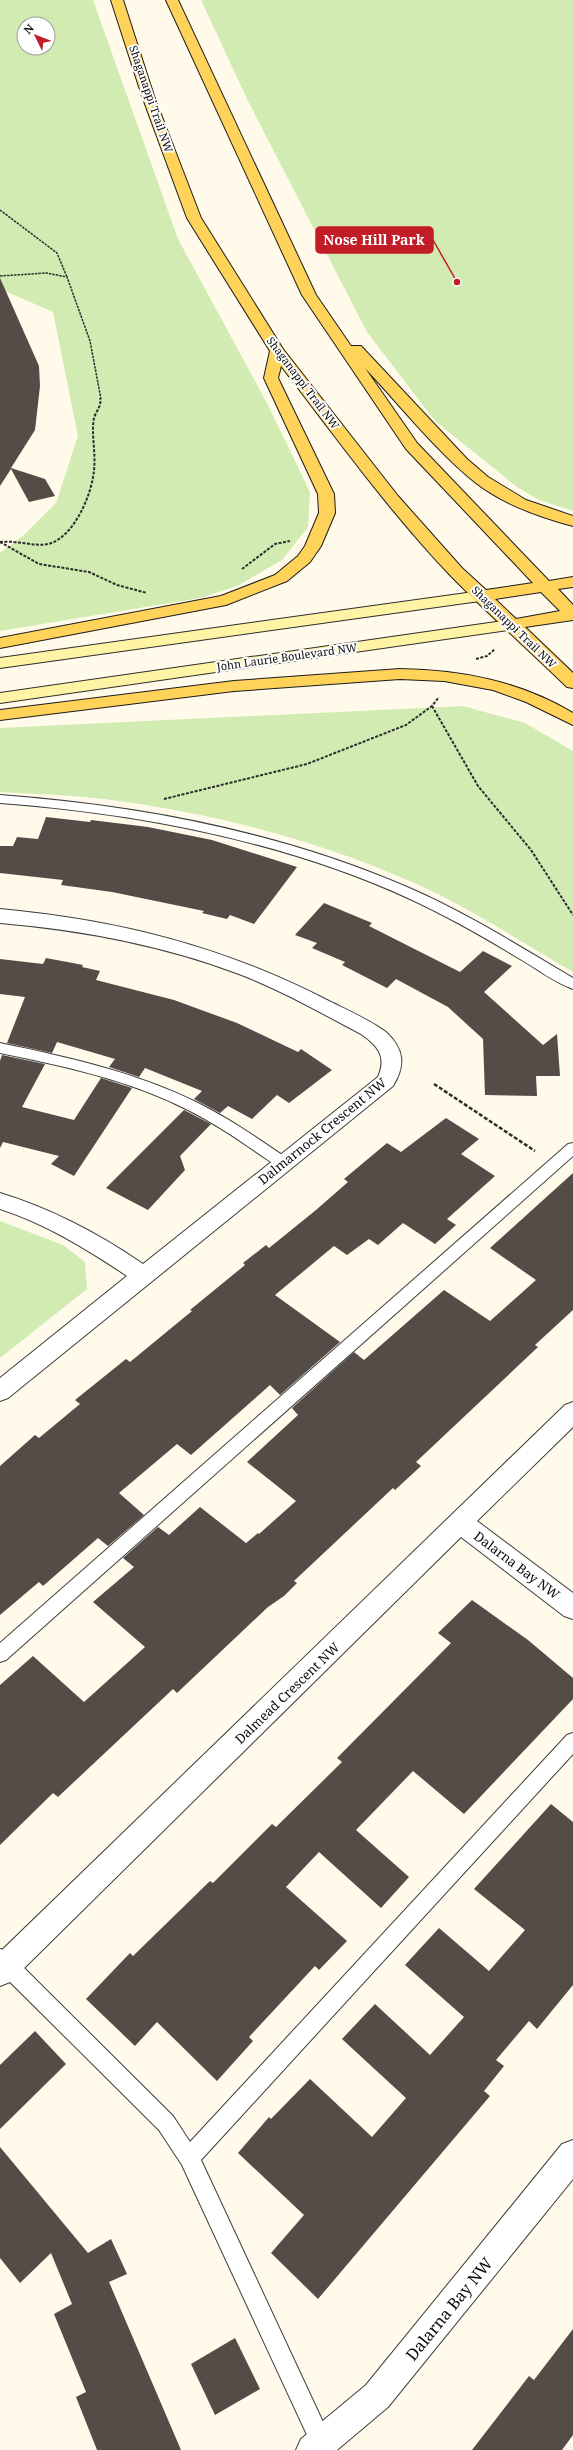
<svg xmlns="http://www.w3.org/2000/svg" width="573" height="2450" font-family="'Noto Serif',serif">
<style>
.green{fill:#d1ebb2;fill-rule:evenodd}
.building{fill:#554c47}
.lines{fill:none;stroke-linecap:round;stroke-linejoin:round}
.lane-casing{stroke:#3e3e3e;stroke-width:2}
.street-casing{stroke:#3e3e3e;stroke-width:2}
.secondary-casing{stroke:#2d2d2d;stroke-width:2}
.primary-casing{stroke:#1c1c1c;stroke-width:2}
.path-far2{stroke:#2d2d2d;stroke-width:1.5;stroke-dasharray:2.5 1;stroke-linecap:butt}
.path-far1{stroke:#2d2d2d;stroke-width:2;stroke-dasharray:3 1.5;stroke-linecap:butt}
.path{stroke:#2d2d2d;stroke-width:2.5;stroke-dasharray:4 2;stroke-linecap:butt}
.lane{fill:#fff;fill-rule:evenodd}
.street{fill:#fff;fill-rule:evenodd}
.secondary{fill:#fff3a5;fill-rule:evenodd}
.primary{fill:#ffd25a;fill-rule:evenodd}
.labels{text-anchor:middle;stroke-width:4;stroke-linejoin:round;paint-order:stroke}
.far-street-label{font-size:11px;fill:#0b0b0b;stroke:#fff}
.street-label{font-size:13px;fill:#0b0b0b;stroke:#fff}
.near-street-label{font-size:16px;fill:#0b0b0b;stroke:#fff}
.leader{fill:none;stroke:#c21c29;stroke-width:1.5}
.callout-dot{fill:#c21c29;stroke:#fff;stroke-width:1.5}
.callout{fill:#c21c29;stroke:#c21c29;stroke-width:1.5}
.callout-label{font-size:14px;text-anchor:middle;font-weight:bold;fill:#fff}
</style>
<rect width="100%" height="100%" fill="#fffaea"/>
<g class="green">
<path d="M0 0H93L178 239 267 403 310 492 308 527 282 560 237 586 200 598 0 631V553L24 535 56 503 78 436 53 312 0 289ZM24 24H48V48H24Z"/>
<polygon points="201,0 573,0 573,511 539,500 517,487 435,421 367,332 248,101"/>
<path d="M463 706 525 723 573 751V972C528 946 484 917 438 894 335 844 217 813 104 799 69 795 34 794 0 792V728Z"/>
<polygon points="0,1221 63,1245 85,1262 87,1289 0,1358"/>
</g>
<g class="building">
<polygon points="0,278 39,366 40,386 35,430 11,468 45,479 55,496 29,502 11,469 0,486"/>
<polygon points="46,817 90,822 91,820 148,827 212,840 297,867 254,924 230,915 227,919 202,913 204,911 112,892 61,885 63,880 0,873 0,846 13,846 17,837 38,839"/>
<polygon points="324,903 372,923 369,926 460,972 483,951 512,966 484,992 543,1045 557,1034 560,1076 536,1076 537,1096 485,1095 483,1039 448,1007 396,979 387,988 342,965 345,962 312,948 317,943 295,935"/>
<polygon points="46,958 83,965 82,967 100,971 96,980 174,1000 237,1023 298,1052 301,1049 332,1070 289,1103 277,1095 252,1119 228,1106 220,1113 194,1099 202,1091 145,1068 139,1077 109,1067 115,1059 57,1042 52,1053 7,1043 25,997 0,994 0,959 43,964"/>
<polygon points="2,1055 45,1064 22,1107 74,1120 101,1078 132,1088 74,1176 51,1164 59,1156 3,1142 0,1148 0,1061"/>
<polygon points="184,1110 211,1124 180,1156 185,1170 148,1210 106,1188"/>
<polygon points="446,1118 479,1139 461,1154 495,1176 447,1219 456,1225 435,1244 403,1223 378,1245 369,1239 347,1255 334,1246 275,1295 340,1342 280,1395 270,1385 191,1455 177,1444 119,1493 144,1515 108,1546 98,1538 43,1586 39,1582 0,1615 0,1466 35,1435 39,1438 80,1404 75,1400 126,1359 130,1362 192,1311 190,1310 245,1265 243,1263 266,1245 269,1248 316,1210 348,1182 344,1179 387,1143 401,1152"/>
<polygon points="573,1173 573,1310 535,1345 538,1347 416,1462 421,1466 395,1490 393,1488 294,1581 297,1583 284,1596 268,1607 177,1693 173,1689 58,1797 53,1793 0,1845 0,1685 33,1656 84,1702 145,1647 93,1602 134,1567 123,1558 158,1527 169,1535 200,1507 246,1543 258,1533 259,1534 296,1501 247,1462 298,1415 292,1408 354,1352 364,1360 444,1290 490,1321 536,1280 490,1248"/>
<polygon points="472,1600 528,1640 573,1678 573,1699 464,1814 413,1771 356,1830 409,1877 381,1908 319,1852 286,1887 347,1941 319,1970 315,1966 249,2037 253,2041 217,2081 157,2022 135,2046 86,1999 130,1953 133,1956 210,1881 213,1883 272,1824 276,1827 342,1762 337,1758 451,1643 438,1633"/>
<polygon points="551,1804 573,1822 573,1985 537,2029 529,2021 496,2060 504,2066 484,2091 490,2096 318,2299 271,2253 304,2215 238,2153 269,2117 271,2119 310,2079 372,2137 406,2098 342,2039 375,2004 430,2055 464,2017 405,1965 439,1928 489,1971 525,1930 474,1889"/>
<polygon points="35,2031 66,2064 0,2129 0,2065"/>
<polygon points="0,2147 88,2253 111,2239 127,2274 109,2282 181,2450 97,2450 76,2397 86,2392 54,2314 72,2304 51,2253 20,2283 0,2258"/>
<polygon points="573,2329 573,2435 562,2450 472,2450 529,2376 534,2380"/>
<polygon points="235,2338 260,2389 215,2415 191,2364"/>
</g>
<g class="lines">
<defs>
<g id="lane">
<path d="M0 795C136 805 281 832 407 887 465 912 519 946 573 978V989C555 983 536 968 520 959 484 937 447 916 410 899 285 841 136 813 0 803Z"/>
<path d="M0 1043C67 1057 136 1072 198 1103 230 1119 259 1139 288 1159L290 1163 288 1167H278C249 1147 220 1126 188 1110 129 1080 64 1066 0 1053Z"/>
<polygon points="573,1143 573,1156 6,1660 0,1662 0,1643 568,1144"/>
<polygon points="573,1733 573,1754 201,2160 336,2450 314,2450 182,2165 159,2130 0,1972 0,1949 7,1951 173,2116 190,2142 567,1735"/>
</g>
<g id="street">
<path d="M0 909C118 920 222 946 327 1000 347 1010 368 1019 386 1032 404 1049 406 1065 393 1086L8 1398 0 1401V1378L127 1276C87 1249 46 1224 0 1209V1193C52 1209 98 1233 143 1264L378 1077C387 1056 378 1046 361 1034 321 1013 281 990 239 974 162 945 82 930 0 923Z"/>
<polygon points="573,1402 573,1427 477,1521 573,1593 573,1619 564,1616 461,1537 10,1982 0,1986 0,1952 565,1405"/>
<polygon points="573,2140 573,2179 388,2407 337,2450 296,2450 301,2439 366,2385 562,2144"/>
</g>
<g id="secondary">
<polygon points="481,591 487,592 489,596 487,600 0,668 0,658"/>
<polygon points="510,620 516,621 518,625 516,629 0,703 0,693"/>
</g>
<g id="primary">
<path d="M111 0H123L154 96 201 218 283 349 398 496 462 568 486 590 533 583 406 449 302 295 166 0H178L316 295 351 346H361L467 459 488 477 526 500 573 516V526C539 517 503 504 476 483 437 452 399 404 365 368L417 443 549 581 573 577V587L558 589 573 605V620L525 627 573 673V688L567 687C527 648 488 614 450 575 388 510 336 437 281 366L278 378 334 494 335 513 321 546 310 562 287 581 226 605 0 648V638L221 596 275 575 298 556 305 546 319 513 318 494 264 378 270 351 187 218 142 96ZM541 592 560 611 516 619 495 599Z"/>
<path d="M400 669C462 670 519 681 573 713V725L526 702 493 690 444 681 400 679 234 691 0 720V710L234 681Z"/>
</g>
</defs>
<use href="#lane" class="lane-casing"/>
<use href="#street" class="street-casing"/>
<use href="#secondary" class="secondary-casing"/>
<use href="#primary" class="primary-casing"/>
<g class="path-far2">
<polyline points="0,210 57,253 67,277"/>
<polyline points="0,276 46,273 67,277 90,341 101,399"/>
</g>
<g class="path-far1">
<path d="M0 542C16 540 36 547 48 544 74 538 92 494 94 470 96 453 91 434 94 418 96 411 102 406 100 398"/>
<polyline points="0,542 39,564 89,572 117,585 147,593"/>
<polyline points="242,569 275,544 290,541"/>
<polyline points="476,659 487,656 495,649"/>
<polyline points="432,706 478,786 531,850 573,915"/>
<polyline points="164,799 307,764 406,725 432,706 439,697"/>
</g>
<polyline class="path" points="434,1084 535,1151"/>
<use href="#lane" class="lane"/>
<use href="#street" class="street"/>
<use href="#secondary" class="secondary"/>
<use href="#primary" class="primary"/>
</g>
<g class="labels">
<g class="far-street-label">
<text transform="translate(151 99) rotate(71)" y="4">Shaganappi Trail NW</text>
<text transform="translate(303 383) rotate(53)" y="4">Shaganappi Trail NW</text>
<text transform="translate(514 627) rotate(44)" y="4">Shaganappi Trail NW</text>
<text transform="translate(287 657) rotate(-8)" y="4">John Laurie Boulevard NW</text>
</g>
<g class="street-label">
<text transform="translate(322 1131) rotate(-39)" y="5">Dalmarnock Crescent NW</text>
<text transform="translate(517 1565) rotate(37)" y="5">Dalarna Bay NW</text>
<text transform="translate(287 1693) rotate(-44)" y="5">Dalmead Crescent NW</text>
</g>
<g class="near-street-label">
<text transform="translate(449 2309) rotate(-51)" y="6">Dalarna Bay NW</text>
</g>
</g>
<path class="leader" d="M457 282L433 240"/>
<circle class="callout-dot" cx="457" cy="282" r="4"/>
<rect class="callout" x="316" y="227" width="117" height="26" rx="4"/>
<g class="callout-label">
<text x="374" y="245">Nose Hill Park</text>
</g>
<g transform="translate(36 36) rotate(313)"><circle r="19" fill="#ffffff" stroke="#9d9d9d"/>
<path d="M0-3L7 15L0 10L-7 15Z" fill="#c21c29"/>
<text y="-6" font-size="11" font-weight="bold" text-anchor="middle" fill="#0b0b0b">N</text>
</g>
</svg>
